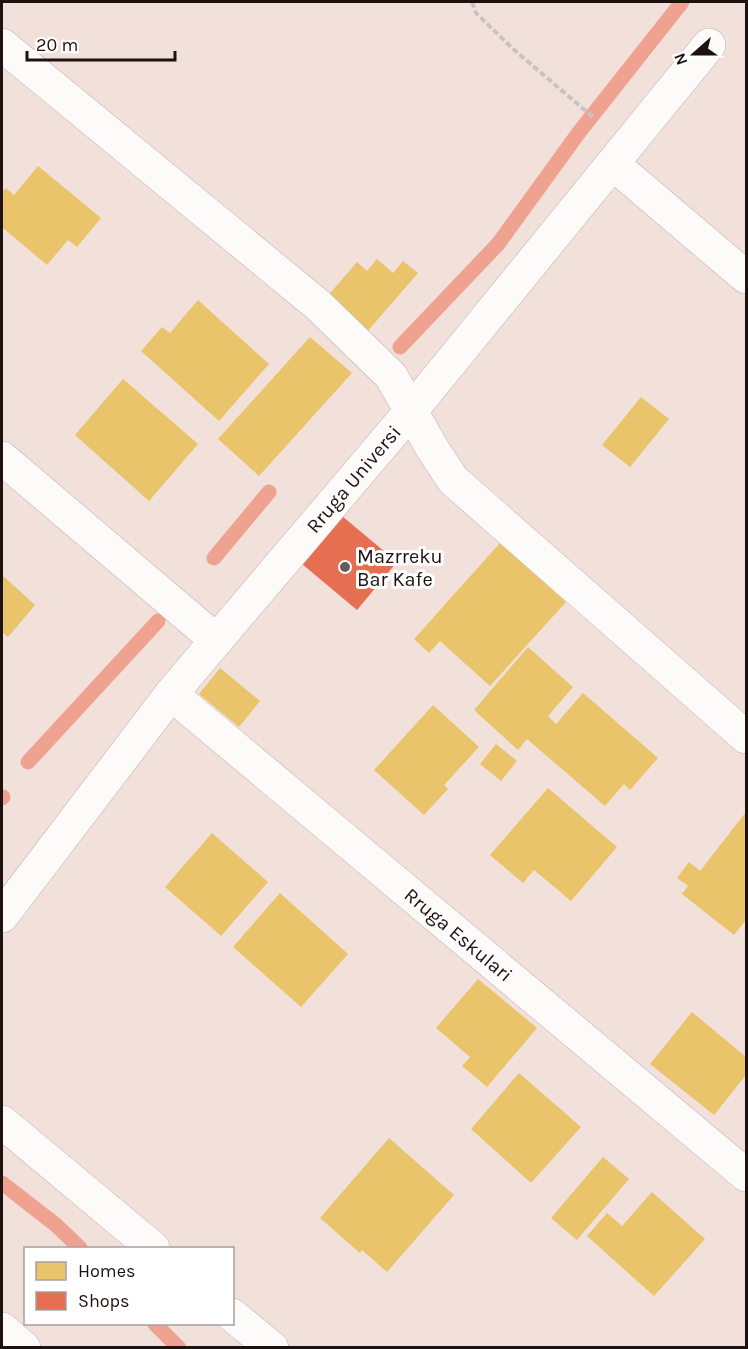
<svg xmlns="http://www.w3.org/2000/svg" width="748" height="1349" font-family="Karla,sans-serif">
<style>
.homes{fill:#e9c46a}
.shops{fill:#e76f51}
.lines{fill:none;stroke-linecap:round;stroke-linejoin:round}
.stream{stroke:#eea28f;stroke-width:15}
.street-casing{stroke:#beb1ad;stroke-width:34}
.path{stroke:#c9c4c1;stroke-width:4;stroke-dasharray:6 3;stroke-linecap:butt}
.street{stroke:#fdfafa;stroke-width:33}
.poi-dot{fill:#685a56;stroke:#fff;stroke-width:2}
.labels{text-anchor:middle;stroke-width:6;stroke-linejoin:round;paint-order:stroke}
.street-label{font-size:20px;fill:#1d120f;stroke:#fff}
.poi-label{font-size:20px;fill:#1d120f;stroke:#fff;text-anchor:start}
</style>
<rect width="100%" height="100%" fill="#f2e0db"/>
<g class="homes">
<polygon points="38,166 101,218 77,247 68,240 47,265 2,227 2,192 6,188 14,195"/>
<polygon points="377,259 393,273 403,261 418,273 366,333 326,298 357,262 367,271"/>
<polygon points="198,300 269,364 219,421 141,351 162,327 170,333"/>
<polygon points="310,337 352,373 259,476 218,439"/>
<polygon points="123,379 198,444 149,501 75,435"/>
<polygon points="641,397 669,419 630,467 602,445"/>
<polygon points="500,543 566,602 490,686 440,641 429,653 414,639"/>
<polygon points="2,575 35,605 8,637 3,633 2,634"/>
<polygon points="528,647 573,687 548,716 556,724 583,693 658,758 630,790 624,784 605,806 527,739 518,750 474,710"/>
<polygon points="220,668 260,701 239,727 199,694"/>
<polygon points="433,705 479,747 444,785 448,789 424,815 374,770"/>
<polygon points="496,744 517,761 501,781 480,764"/>
<polygon points="548,788 617,847 571,901 534,870 523,883 490,855"/>
<polygon points="746,812 746,920 734,935 682,894 688,886 677,878 689,862 700,871"/>
<polygon points="212,833 268,882 221,936 165,887"/>
<polygon points="280,893 348,954 301,1007 233,947"/>
<polygon points="478,979 537,1028 487,1087 462,1066 470,1057 436,1028"/>
<polygon points="692,1012 746,1057 746,1075 714,1115 650,1064"/>
<polygon points="519,1073 581,1127 531,1183 471,1129"/>
<polygon points="389,1138 454,1195 387,1272 362,1250 360,1253 320,1218"/>
<polygon points="603,1157 629,1179 577,1240 551,1218"/>
<polygon points="652,1192 705,1239 654,1296 587,1236 607,1213 622,1226"/>
</g>
<polygon class="shops" points="342,516 397,562 357,610 302,564"/>
<g class="lines">
<g class="stream">
<polyline points="400,347 498,244 580,131 682,2"/>
<polyline points="214,558 269,492"/>
<polyline points="28,762 158,621"/>
<polyline points="2,798 3,797"/>
<polyline points="2,1183 56,1225 80,1248"/>
<polyline points="155,1324 179,1348"/>
</g>
<defs>
<g id="street">
<polyline points="2,45 318,305 391,376 432,448 453,480 746,737"/>
<polyline points="613,164 746,277"/>
<polyline points="2,458 216,640"/>
<path id="s1" d="M171 694 746 1175"/>
<path id="s2" d="M2 916 171 694 411 411 709 45"/>
<polyline points="2,1122 153,1248"/>
<polyline points="232,1315 272,1348"/>
<polyline points="2,1329 24,1348"/>
</g>
</defs>
<use href="#street" class="street-casing"/>
<polyline class="path" points="472,2 476,13 512,48 594,118"/>
<use href="#street" class="street"/>
</g>
<circle class="poi-dot" cx="345" cy="567" r="6"/>
<g class="labels">
<g class="street-label">
<text dy="7" stroke="none"><textPath href="#s2" startOffset="561">Rruga Universi</textPath></text>
<text dy="7" stroke="none"><textPath href="#s1" startOffset="375">Rruga Eskulari</textPath></text>
</g>
<g class="poi-label">
<text x="357" y="563">Mazrreku<tspan x="357" dy="23">Bar Kafe</tspan></text>
</g>
</g>
<rect width="748" height="1349" fill="none" stroke="#1d120f" stroke-width="6"/>
<rect x="24" y="1247" width="210" height="78" fill="#ffffff" stroke="#a5a09f" stroke-width="1.5"/>
<rect x="36" y="1262" width="30" height="18" fill="#e9c46a" stroke="#a5a09f" stroke-width="1.5"/>
<text x="78" y="1277" font-size="18" fill="#1d120f">Homes</text>
<rect x="36" y="1292" width="30" height="18" fill="#e76f51" stroke="#a5a09f" stroke-width="1.5"/>
<text x="78" y="1307" font-size="18" fill="#1d120f">Shops</text>
<g transform="translate(694 54) rotate(249)" stroke="#ffffff" stroke-width="4.5" paint-order="stroke">
<path d="M0-4.5L10 22L0 15L-10 22Z" fill="#1d120f"/>
<text y="-9" font-size="16" font-weight="bold" text-anchor="middle" fill="#1d120f">N</text>
</g>
<path d="M27 51v9h148v-9" fill="none" stroke="#1d120f" stroke-width="3"/>
<text x="36" y="51" font-size="18" fill="#1d120f" stroke="#ffffff" stroke-width="4.5" paint-order="stroke">20 m</text>
</svg>
